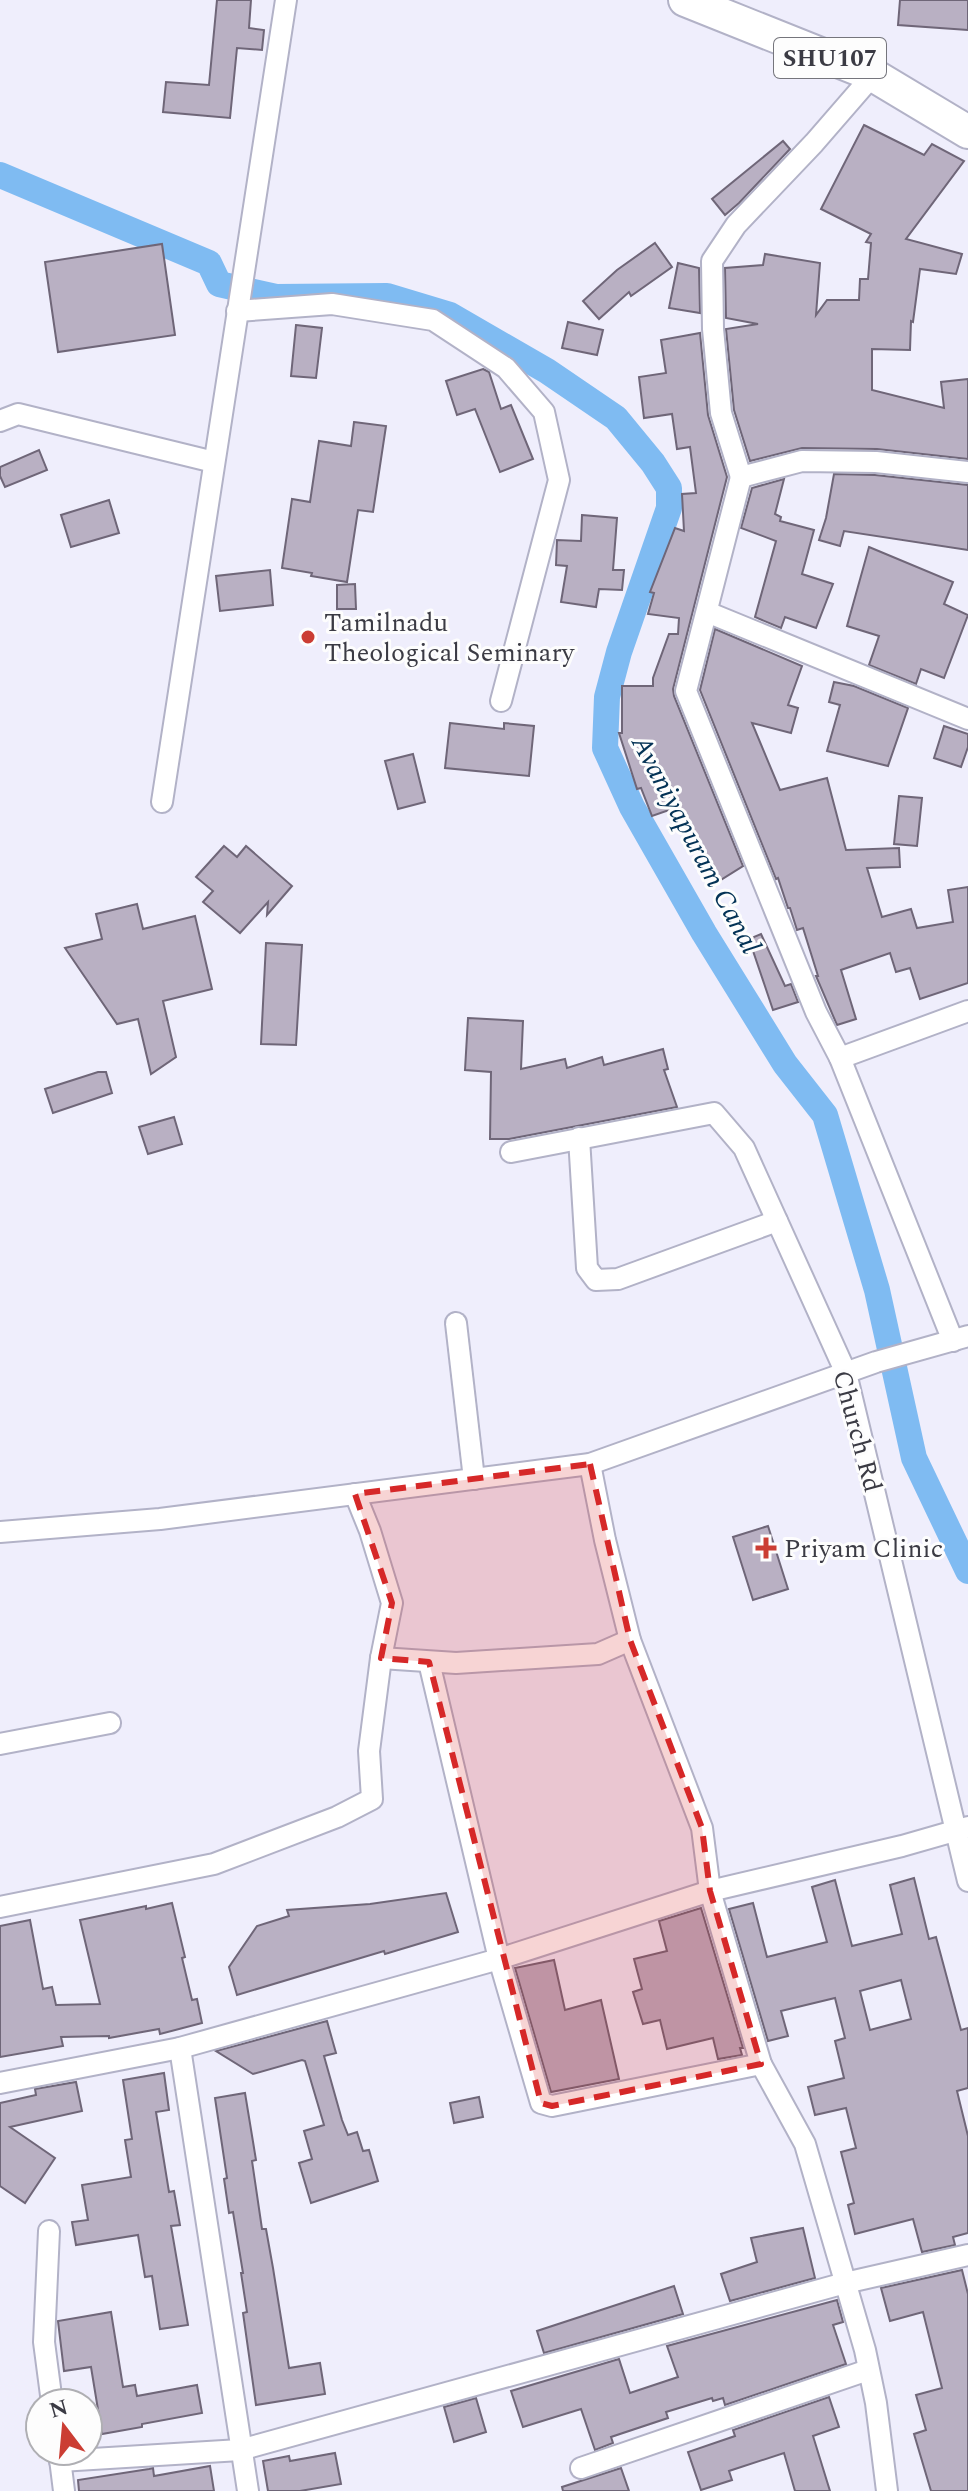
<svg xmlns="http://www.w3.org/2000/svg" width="968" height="2491" font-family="Spectral,serif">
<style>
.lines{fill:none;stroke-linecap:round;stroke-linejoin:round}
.canal{stroke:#7fbbf2;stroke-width:26}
.building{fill:#b9b0c3;stroke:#6f6678;stroke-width:2;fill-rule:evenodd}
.street-casing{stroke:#b2b2c7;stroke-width:24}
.primary-casing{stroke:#b2b2c7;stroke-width:36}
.street{stroke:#fff;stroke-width:20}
.primary{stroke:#fff;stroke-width:32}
.marked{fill:#d62828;fill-opacity:0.2;stroke:#d62828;stroke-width:6;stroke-dasharray:16 10;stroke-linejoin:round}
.poi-dot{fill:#cb3d33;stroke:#fdfdfd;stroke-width:3}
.labels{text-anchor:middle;stroke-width:6;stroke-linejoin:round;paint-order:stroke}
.shield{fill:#fdfdfd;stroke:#75757c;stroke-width:2}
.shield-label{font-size:24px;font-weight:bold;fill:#3b3b44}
.poi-label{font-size:26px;fill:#3b3b44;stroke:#fdfdfd;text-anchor:start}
.street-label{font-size:26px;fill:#3b3b44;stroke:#fdfdfd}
.water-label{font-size:28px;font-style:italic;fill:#033255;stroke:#fdfdfd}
</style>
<rect width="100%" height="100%" fill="#efeefc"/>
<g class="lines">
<polyline class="canal" points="0,175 209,263 219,284 276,297 387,296 450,315 547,371 616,418 653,463 669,488 669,508 619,652 607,697 605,748 632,807 704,933 785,1064 825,1115 877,1290 914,1458 968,1571"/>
</g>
<g class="building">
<polygon points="217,0 251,0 249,28 264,30 262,50 237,48 230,118 163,112 166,82 209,85"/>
<polygon points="900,0 968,0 968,30 898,25"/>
<polygon points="864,125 924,155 932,144 964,161 906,239 962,254 956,274 920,269 913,322 911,321 910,350 872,349 872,390 944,408 941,382 968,379 968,459 877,449 802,448 750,461 734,410 726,329 758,324 726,318 725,268 763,265 765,254 820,263 816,315 827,300 859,300 860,279 868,279 871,243 866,242 871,234 821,209"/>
<polygon points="783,141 790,149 739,203 725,215 712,199"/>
<polygon points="655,243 672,267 631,296 629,292 599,319 583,301 617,270"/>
<polygon points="162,244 175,335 58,352 45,262"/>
<polygon points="678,263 699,268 700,313 669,308"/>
<polygon points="568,322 603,330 597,355 562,348"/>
<polygon points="296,325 322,328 316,378 291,376"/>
<polygon points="700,333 708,415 727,477 673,689 674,696 743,866 719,881 684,824 675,827 669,810 652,816 641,788 637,789 619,733 622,733 622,686 653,686 653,678 669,634 678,634 679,618 648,614 654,593 650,592 675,528 684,531 682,494 696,493 690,447 677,449 672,414 644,418 639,377 666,373 661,340"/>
<polygon points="483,369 489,372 501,409 511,405 533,459 500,472 475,409 457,415 446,381"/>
<polygon points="354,422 386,426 373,512 358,510 347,582 311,576 312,573 282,568 292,499 310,502 319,441 351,446"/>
<polygon points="39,450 47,470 5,487 0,476 0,467"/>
<polygon points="834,474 875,475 968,485 968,550 844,531 840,546 819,540 826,518"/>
<polygon points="784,479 775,514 781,517 780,521 814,530 802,574 833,584 816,628 785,617 781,628 755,617 776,541 741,528 752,488"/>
<polygon points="109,500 119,533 71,547 61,515"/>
<polygon points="582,515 617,518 613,570 624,570 622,590 599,589 596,607 561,602 567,566 556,565 557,540 581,541"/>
<polygon points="869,547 953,582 944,604 968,615 944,678 921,669 916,684 869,665 879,636 847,626"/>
<polygon points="270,570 273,605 220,611 216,576"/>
<polygon points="355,584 356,609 337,609 337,585"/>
<polygon points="715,629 802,666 788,705 798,708 791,733 752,723 780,790 827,778 846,850 899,848 900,867 867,868 882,917 911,909 917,928 953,922 948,890 968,887 968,983 920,999 910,968 896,972 890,953 841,970 856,1019 837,1025 816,976 818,976 803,928 797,930 790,908 788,908 778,878 776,879 700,690"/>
<polygon points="834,682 854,686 908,708 888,766 827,751 840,705 829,702"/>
<polygon points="450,723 504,729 504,723 534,726 529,776 445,768"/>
<polygon points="944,726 968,734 968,747 961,767 934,758"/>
<polygon points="413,754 425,802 398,809 385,761"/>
<polygon points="899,796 922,798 917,846 894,844"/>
<polygon points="224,846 237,857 246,846 292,886 267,915 268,902 240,933 203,902 213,891 196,877"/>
<polygon points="137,904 143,929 195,916 212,989 163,1001 176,1057 151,1074 138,1019 117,1024 65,948 102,939 96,914"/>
<polygon points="761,934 785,986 791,984 798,1002 773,1010 749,939"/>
<polygon points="266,943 302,945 296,1045 261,1044"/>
<polygon points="468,1018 523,1021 521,1069 565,1059 567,1068 602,1057 604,1065 663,1049 668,1069 664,1070 677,1107 509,1139 490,1139 491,1072 465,1070"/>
<polygon points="98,1072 106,1072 112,1093 53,1113 45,1089"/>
<polygon points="174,1117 182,1144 148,1154 139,1127"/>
<polygon points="768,1526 788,1589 753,1600 733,1537"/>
<path d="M914 1878 929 1939 936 1937 961 2030 968 2028V2088L957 2091 968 2136V2233L953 2237 955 2245 922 2252 913 2219 855 2234 848 2205 854 2203 841 2152 856 2148 846 2108 815 2115 808 2087 844 2078 835 2041 845 2038 835 1998 781 2011 788 2036 768 2041 729 1909 753 1903 767 1957 827 1942 812 1887 835 1880 852 1946 902 1934 890 1885ZM901 1980 911 2019 870 2030 860 1991Z"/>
<polygon points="446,1893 458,1932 385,1954 384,1951 237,1995 229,1967 257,1926 289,1916 287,1910 370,1904"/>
<polygon points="172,1903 185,1957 182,1958 192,2000 197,1999 202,2023 160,2034 159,2029 109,2038 109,2036 61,2037 63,2046 0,2057 0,1926 30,1920 43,1989 52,1987 56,2005 100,2004 80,1920 146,1906 146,1909"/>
<polygon points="701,1908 743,2048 740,2048 742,2055 718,2059 713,2038 667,2049 660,2020 643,2024 633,1992 642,1989 634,1959 667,1951 659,1921"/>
<polygon points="554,1960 565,2010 601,2000 619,2079 551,2092 515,1968"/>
<polygon points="327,2021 336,2053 324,2056 342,2120 348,2135 357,2132 363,2151 369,2150 378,2181 311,2203 299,2163 312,2159 304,2131 324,2125 305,2061 302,2060 253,2074 216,2051"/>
<polygon points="164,2073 169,2110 156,2112 169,2192 174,2191 180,2225 171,2226 188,2325 160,2329 152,2276 145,2277 138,2235 76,2245 72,2222 88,2220 82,2185 131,2177 125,2140 132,2139 123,2080"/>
<polygon points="76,2082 82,2111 10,2127 55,2158 25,2203 0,2186 0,2103 36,2095 35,2089"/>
<polygon points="245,2093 256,2160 252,2161 262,2229 266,2229 273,2268 289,2368 320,2363 325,2394 256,2405 243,2313 247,2312 241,2273 243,2273 233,2212 229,2213 224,2179 227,2178 215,2098"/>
<polygon points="479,2097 483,2117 454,2123 450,2103"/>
<polygon points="803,2228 815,2278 730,2301 721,2274 757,2262 751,2238"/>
<polygon points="962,2270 968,2294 968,2491 931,2491 914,2434 926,2430 916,2395 942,2388 923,2312 890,2321 881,2288"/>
<polygon points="674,2286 683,2314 544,2353 537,2331"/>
<polygon points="837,2300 843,2322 833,2325 846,2364 725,2405 723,2398 713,2401 712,2398 666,2412 668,2418 611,2437 613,2443 595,2450 581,2409 523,2427 511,2391 619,2359 630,2393 678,2377 667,2346"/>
<polygon points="111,2312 123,2387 135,2385 137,2396 197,2385 202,2413 142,2424 142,2427 102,2434 91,2367 64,2371 58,2321"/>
<polygon points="829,2397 839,2427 813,2436 830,2491 795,2491 784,2453 729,2471 732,2480 701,2490 688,2452 735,2436 733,2430"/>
<polygon points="476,2398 486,2432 454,2442 444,2407"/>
<polygon points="335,2453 341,2484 300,2491 268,2491 263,2461 289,2456 290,2461"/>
<polygon points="210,2466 214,2491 79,2491 78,2480 149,2469 153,2468 154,2476"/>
<polygon points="621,2468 629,2491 563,2491 562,2487"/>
</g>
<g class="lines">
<defs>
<g id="street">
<polyline points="873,75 814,143 736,225 712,261 713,329 721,413 741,477 802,461 876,462 968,472"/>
<polyline points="237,311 332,304 433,320 506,368 544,412 559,480 501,701"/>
<polyline points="0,421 18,414 214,462"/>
<polyline points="741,477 686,691 816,1012 840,1058 953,1341"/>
<polyline points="707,612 968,719"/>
<polyline points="162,802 286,0"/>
<polyline points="840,1058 968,1011"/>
<polyline points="579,1138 587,1268 596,1280 618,1279 777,1221"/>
<polyline points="511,1152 714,1113 744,1148 846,1373 968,1881"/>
<polyline points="456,1323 474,1479"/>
<polyline points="0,1532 160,1519 590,1464 876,1362 968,1336"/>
<polyline points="381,1658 456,1663 598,1654 630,1640"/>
<polyline points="429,1662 499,1959 541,2103 552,2106 761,2064 710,1891 702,1828 630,1640 605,1540 590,1464"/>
<polyline points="0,1744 110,1723"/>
<polyline points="0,1907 214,1864 337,1817 372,1799 369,1751 381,1658 392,1603 370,1531 355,1494"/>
<polyline points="180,2048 248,2491"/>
<polyline points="761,2064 805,2144 865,2350 876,2403 887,2491"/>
<polyline points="0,2083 180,2048 499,1959 710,1891 902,1846 968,1827"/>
<polyline points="49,2231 44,2342 52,2403"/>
<polyline points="59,2451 64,2491"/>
<polyline points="60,2461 240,2450 845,2283 968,2255"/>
<polyline points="581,2468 868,2370"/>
</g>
<polyline id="primary" points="685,0 873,75 968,132"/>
</defs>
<use href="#street" class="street-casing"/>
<use href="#primary" class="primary-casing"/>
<use href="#street" class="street"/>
<use href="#primary" class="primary"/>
</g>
<path class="marked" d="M590 1464 630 1640 702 1828 710 1891 761 2064 552 2106 541 2103 429 1662 381 1658 392 1603 355 1494Z"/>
<g class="poi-dot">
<circle cx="308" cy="637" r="8"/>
<path d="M762 1536h8v8h8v8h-8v8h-8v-8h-8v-8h8z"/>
</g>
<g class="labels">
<rect class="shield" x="774" y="38" width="112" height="40" rx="6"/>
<g class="shield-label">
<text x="830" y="66">SHU107</text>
</g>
<g class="poi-label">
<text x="324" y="631">Tamilnadu<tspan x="324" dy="30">Theological Seminary</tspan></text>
<text x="784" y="1557">Priyam Clinic</text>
</g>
<g class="street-label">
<text transform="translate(858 1431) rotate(75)" y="9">Church Rd</text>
</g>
<g class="water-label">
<text transform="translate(697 844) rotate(62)" y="10">Avaniyapuram Canal</text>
</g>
</g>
<g transform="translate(64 2427) rotate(344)"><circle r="38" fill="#fdfdfd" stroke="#afafb3" stroke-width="2"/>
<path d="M0-6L14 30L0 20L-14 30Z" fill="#cb3d33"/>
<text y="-12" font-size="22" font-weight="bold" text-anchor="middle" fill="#3b3b44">N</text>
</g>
</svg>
